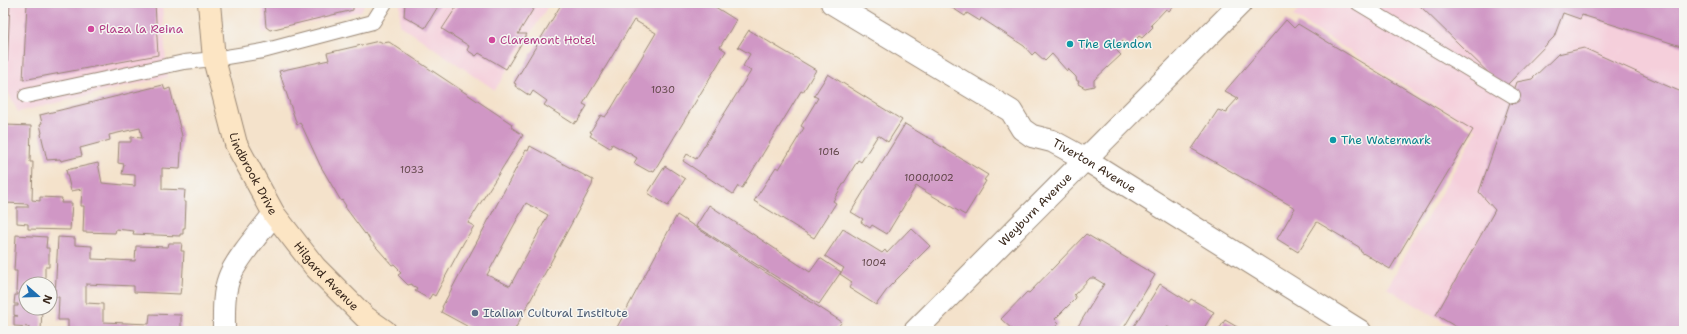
<svg xmlns="http://www.w3.org/2000/svg" width="1687" height="334" font-family="'Shantell Sans',sans-serif">
<style>
.built{fill:#f5cfdb}
.building{fill:#d097c5;fill-rule:evenodd}
.lines{fill:none;stroke-linecap:round;stroke-linejoin:round}
.lane-casing{stroke:#988674;stroke-width:16}
.street-casing{stroke:#988674;stroke-width:24}
.secondary-casing{stroke:#988674;stroke-width:24}
.lane{stroke:#fff;stroke-width:14}
.street{stroke:#fff;stroke-width:22}
.secondary{stroke:#fce5c4;stroke-width:22}
.hotel-dot{fill:#d1479c;stroke:#f6f6f2;stroke-width:1.5}
.culture-dot{fill:#0f9aa8;stroke:#f6f6f2;stroke-width:1.5}
.service-dot{fill:#5c6f8a;stroke:#f6f6f2;stroke-width:1.5}
.labels{text-anchor:middle;stroke-width:3;stroke-linejoin:round;paint-order:stroke}
.number-label{font-size:10px;fill:#604548}
.hotel-label{font-size:12px;fill:#b23c85;stroke:#f6f6f2;text-anchor:start}
.culture-label{font-size:12px;fill:#0d838f;stroke:#f6f6f2;text-anchor:start}
.street-label{font-size:12px;fill:#3b2a1e;stroke:#f6f6f2}
.service-label{font-size:12px;fill:#4e5e75;stroke:#f6f6f2;text-anchor:start}
</style>
<rect width="100%" height="100%" fill="#f6f6f2"/>
<filter id="ink" filterUnits="userSpaceOnUse"><feTurbulence type="fractalNoise" baseFrequency=".025" numOctaves="2"/><feDisplacementMap in="SourceGraphic" scale="8" xChannelSelector="R" yChannelSelector="G"/><feConvolveMatrix kernelMatrix="1 2 1 2 8 2 1 2 1" color-interpolation-filters="sRGB"/></filter>
<filter id="wash" filterUnits="userSpaceOnUse"><feTurbulence type="fractalNoise" baseFrequency=".012" numOctaves="4" result="noise"/><feDisplacementMap in="SourceGraphic" scale="16" xChannelSelector="R" yChannelSelector="G"/><feGaussianBlur stdDeviation="0.9" result="paint"/><feColorMatrix in="noise" values="0 0 0 0 0 0 0 0 0 0 0 0 0 0 0 0 0 1.4 0 .05"/><feComposite in="paint" operator="in"/></filter>
<g filter="url(#wash)">
<rect width="100%" height="100%" fill="#f4e2cb"/>
<g class="built">
<polygon points="3,3 162,3 167,77 18,112 3,82"/>
<polygon points="262,3 365,3 361,11 263,33"/>
<polygon points="400,3 550,3 495,90 400,25"/>
<polygon points="1305,3 1684,3 1684,331 1459,331 1387,288 1477,130 1293,16"/>
</g>
<g id="blocks">
<g class="building">
<polygon points="3,3 10,3 7,69 3,69"/>
<polygon points="27,3 155,3 158,55 23,80"/>
<polygon points="264,3 353,3 353,10 270,30 266,27"/>
<polygon points="405,3 440,3 425,28 404,16"/>
<polygon points="459,3 470,3 471,5 473,3 537,3 518,34 527,34 506,69 479,53 476,56 467,50 469,46 442,29"/>
<polygon points="562,3 709,3 736,20 720,47 726,51 654,171 651,170 650,172 634,163 637,158 629,153 612,144 610,148 590,136 592,133 590,132 601,115 605,117 611,109 656,33 634,20 583,104 587,106 577,122 576,121 574,124 544,105 547,101 533,91 530,96 515,86 516,84 514,83"/>
<polygon points="950,3 1176,3 1169,11 1166,9 1151,25 1153,27 1142,38 1139,36 1129,47 1123,41 1115,49 1121,55 1094,80 1094,86 1085,88 1078,84 1079,81 1077,81 1076,77 1068,69 1067,71 1052,54 1045,61 1035,52 1032,55 1024,46 981,18 980,21 967,13 965,16 951,7 952,4"/>
<polygon points="1417,3 1684,3 1684,47 1582,15 1580,19 1563,13 1554,37 1504,88"/>
<polygon points="1286,20 1294,28 1298,24 1473,130 1390,269 1361,252 1359,247 1317,222 1298,252 1277,239 1295,208 1192,149 1218,110 1227,113 1228,109 1238,98 1225,91"/>
<polygon points="749,30 816,70 803,92 801,91 742,188 738,186 733,194 683,161 687,154 696,159 751,71 743,66 750,54 738,47"/>
<polygon points="379,41 383,43 389,42 512,124 511,127 523,135 468,223 474,226 464,242 435,296 432,294 429,299 415,291 417,288 412,285 412,284 408,285 398,275 401,273 398,270 399,269 394,264 392,265 370,240 366,233 365,234 345,207 346,206 342,200 341,201 320,165 303,128 300,123 297,125 279,71 329,60 327,53"/>
<polygon points="1584,48 1665,85 1684,93 1684,331 1463,331 1436,315 1495,210 1479,192 1517,82 1532,79 1558,54"/>
<polygon points="828,74 902,120 888,142 878,135 861,162 858,160 833,201 836,203 814,238 754,201 776,167 779,169 804,128 801,126 818,98 814,96"/>
<polygon points="163,85 165,90 170,88 182,136 180,169 162,168 162,189 185,190 184,202 186,202 185,228 183,228 183,234 180,234 180,236 133,234 134,231 116,229 115,233 83,232 84,206 81,206 82,189 71,191 66,170 98,163 102,183 135,186 135,175 122,174 124,164 118,163 119,142 131,142 131,137 142,138 140,128 109,135 110,140 80,148 82,156 61,161 60,159 47,160 41,134 42,133 40,124 42,123 40,115"/>
<polygon points="905,124 925,136 934,140 934,142 988,175 984,180 986,181 965,215 916,186 887,234 872,225 870,228 861,222 863,219 851,212"/>
<polygon points="6,125 31,126 30,162 33,162 32,200 40,201 40,197 62,198 61,203 72,203 70,230 28,229 28,224 17,223 17,207 28,207 28,204 4,203"/>
<path d="M530 146 593 180 592 185 514 331H476L441 312 443 308 442 307 526 150 528 151ZM526 203 548 215 510 286 487 275Z"/>
<polygon points="665,166 685,179 668,206 648,193"/>
<polygon points="709,205 810,272 820,258 841,272 819,304 696,226"/>
<polygon points="677,215 842,322 834,331 615,331"/>
<polygon points="911,228 930,246 889,287 876,305 849,288 852,282 840,274 844,268 825,256 843,229 882,253 885,250 887,253"/>
<polygon points="1086,234 1155,275 1122,331 1075,331 1104,284 1094,278 1090,278 1074,295 1076,298 1055,319 1059,323 1052,331 1014,331 1001,319 1027,292 1029,293"/>
<polygon points="16,235 47,237 46,248 49,248 49,267 45,267 45,284 26,284 26,308 42,308 41,331 28,331 29,327 14,326 14,316 18,316 14,315 14,306 18,306 18,304 14,304 15,295 18,295 18,293 16,293 17,271 14,271"/>
<polygon points="58,237 75,238 75,245 92,246 92,259 135,261 136,246 168,247 169,243 182,243 181,251 184,251 182,286 181,287 180,294 134,292 134,286 86,284 86,303 103,304 103,322 149,324 150,314 181,315 181,331 68,331 68,320 58,320 59,297 55,297"/>
<polygon points="1160,284 1189,302 1191,299 1214,312 1202,331 1171,331 1172,330 1168,327 1159,331 1131,331"/>
<polygon points="1225,320 1244,331 1218,331"/>
</g>
</g>
</g>
<g filter="url(#ink)">
<use href="#blocks" fill-opacity="0" stroke="#988674" stroke-width="1"/>
<g class="lines">
<defs>
<g id="lane">
<polyline points="1358,3 1513,96"/>
<polyline points="26,96 184,62 214,59 263,51 373,22 385,3"/>
</g>
<g id="street">
<path id="s1" d="M832 3 1011 111 1022 129 1032 136 1052 141 1085 159 1360 331"/>
<path d="M224 331C224 314 223 294 229 278 236 259 261 231 274 214"/>
<path id="s2" d="M915 331C1023 221 1132 113 1241 3"/>
</g>
<g id="secondary">
<path id="s3" d="M209 3 214 59 236 144 274 214 315 267 365 317 385 331"/>
</g>
</defs>
<use href="#lane" class="lane-casing"/>
<use href="#street" class="street-casing"/>
<use href="#secondary" class="secondary-casing"/>
<use href="#lane" class="lane"/>
<use href="#street" class="street"/>
<use href="#secondary" class="secondary"/>
</g>
</g>
<g class="hotel-dot">
<circle cx="91" cy="29" r="4"/>
<circle cx="492" cy="40" r="4"/>
</g>
<g class="culture-dot">
<circle cx="1070" cy="44" r="4"/>
<circle cx="1333" cy="140" r="4"/>
</g>
<circle class="service-dot" cx="475" cy="313" r="4"/>
<g class="labels">
<g class="number-label">
<text x="663" y="93">1030</text>
<text x="829" y="155">1016</text>
<text x="412" y="173">1033</text>
<text x="929" y="181">1000,1002</text>
<text x="874" y="266">1004</text>
</g>
<g class="hotel-label">
<text x="99" y="33">Plaza la Reina</text>
<text x="500" y="44">Claremont Hotel</text>
</g>
<g class="culture-label">
<text x="1078" y="48">The Glendon</text>
<text x="1341" y="144">The Watermark</text>
</g>
<g class="street-label">
<text dy="4" stroke="none"><textPath href="#s1" startOffset="312">Tiverton Avenue</textPath></text>
<text dy="4" stroke="none"><textPath href="#s3" startOffset="178">Lindbrook Drive</textPath></text>
<text dy="4" stroke="none"><textPath href="#s2" startOffset="171">Weyburn Avenue</textPath></text>
<text dy="4" stroke="none"><textPath href="#s3" startOffset="305">Hilgard Avenue</textPath></text>
</g>
<g class="service-label">
<text x="483" y="317">Italian Cultural Institute</text>
</g>
</g>
<rect width="1687" height="334" fill="none" stroke="#f6f6f2" stroke-width="16"/>
<g transform="translate(38 296) rotate(110)"><circle r="19" fill="#f6f6f2" stroke="#aba49d"/>
<path d="M0-3L7 15L0 10L-7 15Z" fill="#1f6fb2"/>
<text y="-6" font-size="11" font-weight="bold" text-anchor="middle" fill="#3b2a1e">N</text>
</g>
</svg>
